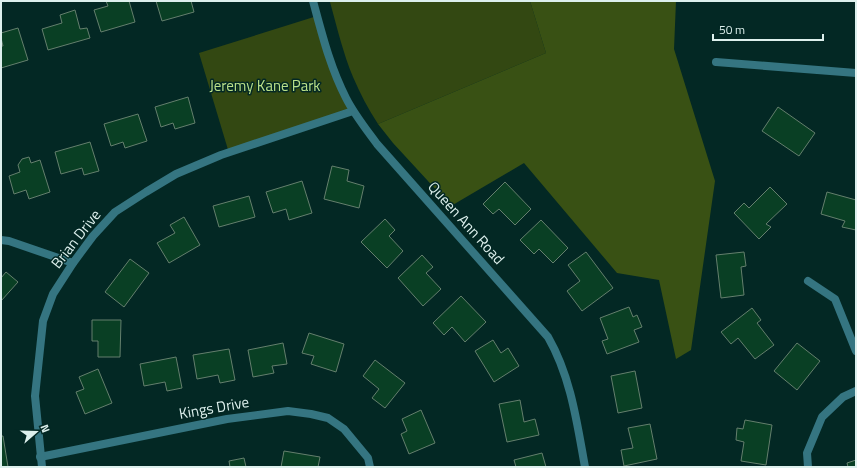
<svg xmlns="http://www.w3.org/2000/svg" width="857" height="468" font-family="'Titillium Web',sans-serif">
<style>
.green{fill:#334812}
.forest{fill:#395114}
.building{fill:#093f24;stroke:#647f6d}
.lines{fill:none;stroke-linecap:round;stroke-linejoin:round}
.street{stroke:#357581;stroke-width:8}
.labels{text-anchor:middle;stroke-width:3;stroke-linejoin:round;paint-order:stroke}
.park-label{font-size:15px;fill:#bae089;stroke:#032824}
.street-label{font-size:15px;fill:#ddf0ed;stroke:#032824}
</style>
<rect width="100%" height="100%" fill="#032824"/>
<g class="green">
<path d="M334 1H530L546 53 378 124C368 109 360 93 353 77 343 53 337 27 330 2Z"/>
<polygon points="317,16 353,111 229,153 199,53"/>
</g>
<polygon class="forest" points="530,1 676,1 674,49 715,181 691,350 676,359 659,280 617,273 524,163 451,206 393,143 378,124 546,53"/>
<g class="building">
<polygon points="106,1 129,1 135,22 101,32 94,10 108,6"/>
<polygon points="156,1 191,1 194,12 162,21"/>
<polygon points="75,10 80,29 87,28 90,38 48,50 42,29 62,23 60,15"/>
<polygon points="18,28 28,60 1,68 1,46 3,46 1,38 1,33"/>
<polygon points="188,97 195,123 175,129 173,123 161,127 155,107"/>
<polygon points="778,107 815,133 799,156 762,131"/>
<polygon points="138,114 147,141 125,148 123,142 111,146 104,124"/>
<polygon points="90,142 99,171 84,175 82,168 61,174 55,152"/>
<polygon points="29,157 31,163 40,160 50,192 29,199 26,190 14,194 9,176 20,172 18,165 22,159"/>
<polygon points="332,166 349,170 347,181 364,186 359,208 324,199"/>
<polygon points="302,181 312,213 289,220 286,209 273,213 266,192"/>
<polygon points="505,182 531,209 515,225 499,209 493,214 483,204"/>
<polygon points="770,187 787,204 766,224 771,227 759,239 734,213 744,203 749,208"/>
<polygon points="827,192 856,200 856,230 842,227 845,221 821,214"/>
<polygon points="249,196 255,217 219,227 213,206"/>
<polygon points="184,217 200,245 169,263 157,243 175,233 170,225"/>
<polygon points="385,219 395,230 389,236 403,251 387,268 361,242"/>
<polygon points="541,220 568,248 553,263 539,249 534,254 520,240"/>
<polygon points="586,252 613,288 582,311 567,291 580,281 568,265"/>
<polygon points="744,252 746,266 741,267 744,295 721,298 716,255"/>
<polygon points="422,255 433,267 426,273 441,289 423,306 398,278"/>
<polygon points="130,259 149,273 124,307 105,292"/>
<polygon points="6,272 18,282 1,301 1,278"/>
<polygon points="461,296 486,322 465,342 452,327 444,335 433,323"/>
<polygon points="629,307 633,317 637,315 642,327 634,330 639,342 607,354 602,341 608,339 600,318"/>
<polygon points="752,308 761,320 757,323 774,345 755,359 738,338 731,344 721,332"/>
<polygon points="92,320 121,320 120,357 98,357 98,341 92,341"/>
<polygon points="309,333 344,344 336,372 311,364 314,356 302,353"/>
<polygon points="493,340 501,353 508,348 519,366 494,382 475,351"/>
<polygon points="283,343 287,364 272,366 274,373 253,377 248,350"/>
<polygon points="797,343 820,361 797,390 774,371"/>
<polygon points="229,349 235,380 220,383 218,375 197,379 193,355"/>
<polygon points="176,357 182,388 167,391 165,382 144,386 140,364"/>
<polygon points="375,360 405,383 385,408 372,398 379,389 363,376"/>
<polygon points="98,369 112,403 85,414 76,392 84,389 79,377"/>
<polygon points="635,371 642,408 618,413 611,376"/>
<polygon points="520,400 524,422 535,419 539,435 507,442 499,404"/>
<polygon points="421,410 435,443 409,454 401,434 407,431 402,419"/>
<polygon points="745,420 772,425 766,465 741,461 744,442 736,440 737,428 743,429"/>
<polygon points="650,424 657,459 624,466 621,450 633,448 628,428"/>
<polygon points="1,436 3,436 8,467 1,467"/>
<polygon points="284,451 320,457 318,467 281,467"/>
<polygon points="542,453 546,467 516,467 514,460"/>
<polygon points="244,458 246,467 230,467 229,461"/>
<polygon points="856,460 856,467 848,467 847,463"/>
</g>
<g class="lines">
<g class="street">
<path d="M313 1C322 34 330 67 346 98 354 114 366 129 377 144L548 337C571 377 577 423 585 467"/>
<polyline points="716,62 856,73"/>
<polyline points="1,240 9,241 73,263"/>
<polyline points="808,281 835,299 856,351"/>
<polyline points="40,457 227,419 288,411 311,414 328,418 344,429 368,458 370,467"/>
<polyline points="42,467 35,396 43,321 53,294 73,263 93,236 115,212 146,192 176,174 221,155 353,111"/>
<polyline points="808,467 807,453 822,417 843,397 856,391"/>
</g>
</g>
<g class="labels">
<g class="park-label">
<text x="265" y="91">Jeremy Kane Park</text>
</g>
<g class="street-label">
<text transform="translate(466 223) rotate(48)" y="5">Queen Ann Road</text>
<text transform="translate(76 239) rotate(-52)" y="5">Brian Drive</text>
<text transform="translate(214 408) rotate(-10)" y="5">Kings Drive</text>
</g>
</g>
<rect width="857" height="468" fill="none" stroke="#ddf0ed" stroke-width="4"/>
<g transform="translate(36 432) rotate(70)" stroke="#032824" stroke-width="3" paint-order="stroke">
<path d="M0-3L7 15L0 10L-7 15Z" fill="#ddf0ed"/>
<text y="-6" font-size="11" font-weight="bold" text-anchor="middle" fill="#ddf0ed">N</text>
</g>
<path d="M713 34v6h110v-6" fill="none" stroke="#ddf0ed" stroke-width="2"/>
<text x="719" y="34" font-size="12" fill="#ddf0ed" stroke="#032824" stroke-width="3" paint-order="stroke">50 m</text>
</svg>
